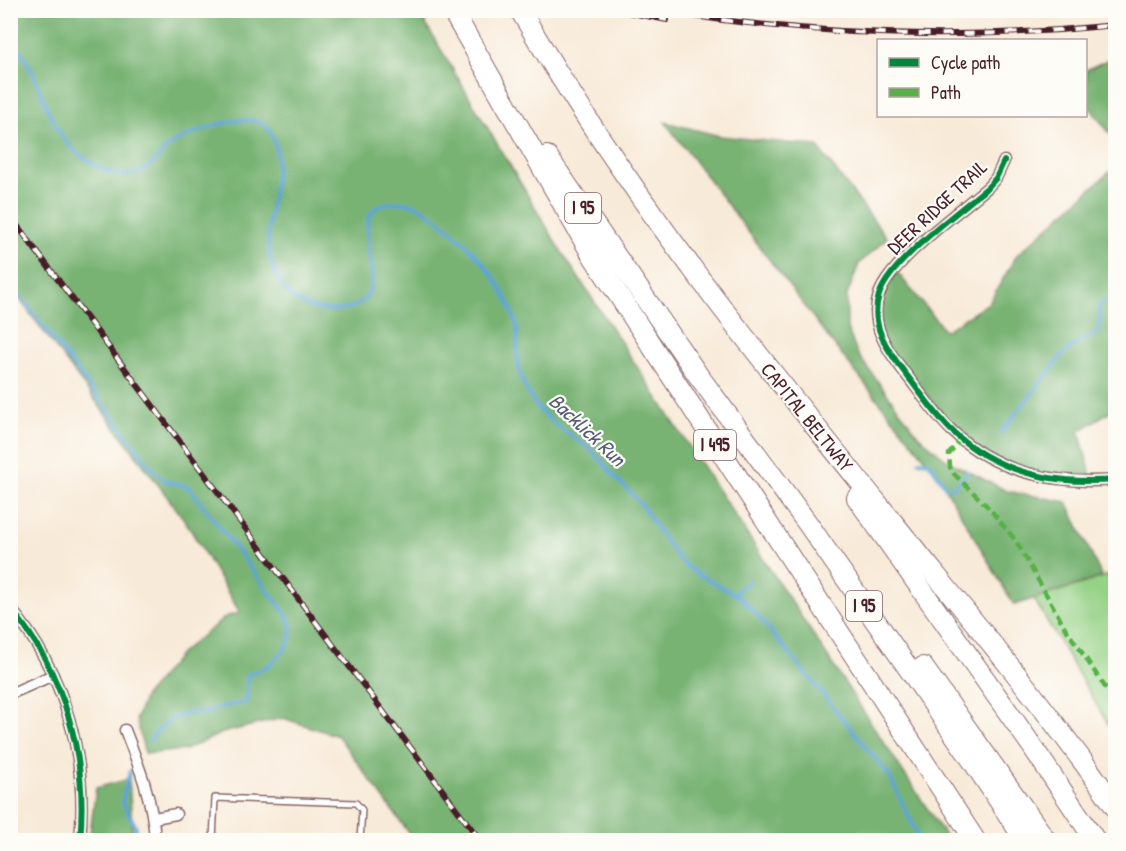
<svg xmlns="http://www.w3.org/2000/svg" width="1126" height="851" font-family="'Patrick Hand',sans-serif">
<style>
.green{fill:#95d186;stroke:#707858;stroke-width:1.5}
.forest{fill:#78b373;stroke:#61694f;stroke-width:1.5}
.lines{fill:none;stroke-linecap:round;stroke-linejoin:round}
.stream{stroke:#5ea5d4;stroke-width:4}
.service-casing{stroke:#876668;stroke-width:8}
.minor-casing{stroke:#876668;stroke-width:13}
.motorway-casing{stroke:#876668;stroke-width:22}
.service{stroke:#fff;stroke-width:5}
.minor{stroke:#fff;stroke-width:10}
.motorway{stroke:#fff;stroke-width:20}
.rail-casing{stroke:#4a1f2b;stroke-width:6}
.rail{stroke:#fdfcf7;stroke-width:4;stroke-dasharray:11;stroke-linecap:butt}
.quiet{stroke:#57b146;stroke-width:4.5;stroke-dasharray:9 4.5;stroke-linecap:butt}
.cycleway-casing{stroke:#fdfcf7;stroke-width:10}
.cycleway{stroke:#00873e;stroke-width:6}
.labels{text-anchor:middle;stroke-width:4.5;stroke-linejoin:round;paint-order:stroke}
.shield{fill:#fdfcf7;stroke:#806168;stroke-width:1.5}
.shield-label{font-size:18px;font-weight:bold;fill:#4a1f2b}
.street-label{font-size:20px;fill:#4a1f2b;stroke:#fdfcf7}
.water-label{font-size:21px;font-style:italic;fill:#535b77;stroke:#fdfcf7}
</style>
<rect width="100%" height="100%" fill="#fdfcf7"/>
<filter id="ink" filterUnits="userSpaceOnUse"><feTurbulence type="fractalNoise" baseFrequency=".0167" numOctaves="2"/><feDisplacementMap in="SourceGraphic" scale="12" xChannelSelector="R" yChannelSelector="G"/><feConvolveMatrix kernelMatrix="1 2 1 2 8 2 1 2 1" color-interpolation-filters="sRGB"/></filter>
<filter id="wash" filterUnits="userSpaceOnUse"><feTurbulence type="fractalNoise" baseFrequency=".008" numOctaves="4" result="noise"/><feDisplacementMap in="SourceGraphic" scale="24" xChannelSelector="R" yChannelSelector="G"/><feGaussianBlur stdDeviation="1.35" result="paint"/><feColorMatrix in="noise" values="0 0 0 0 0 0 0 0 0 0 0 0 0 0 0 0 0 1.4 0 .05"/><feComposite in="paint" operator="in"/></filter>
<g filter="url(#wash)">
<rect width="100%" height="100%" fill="#f8ead8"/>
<polygon class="green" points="1115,573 1115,736 1034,599"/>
<g class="forest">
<polygon points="11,10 418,11 561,251 948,840 414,840 338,736 283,718 222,733 185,750 145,754 136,719 145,696 182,652 227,616 240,613 186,522 11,288"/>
<polygon points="1115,56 1115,140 1086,103 1086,70"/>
<polygon points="665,122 720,136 817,146 887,238 859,264 847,295 847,328 858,355 918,435 948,461 1007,491 1067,502 1102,577 1014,605 936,472 837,349"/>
<polygon points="1115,167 1115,408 1079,431 1091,475 1045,474 1005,463 969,444 880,341 871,310 875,291 887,271 893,267 945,331 989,303 1017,255"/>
<polygon points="129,779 133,840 89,840 96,788"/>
</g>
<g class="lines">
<g class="stream">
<path d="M10 38C43 71 42 126 80 155 92 164 112 176 127 175 138 174 149 168 156 160 159 157 161 153 164 150 181 135 248 108 266 126 287 148 271 196 269 222 264 264 282 310 330 310 415 310 335 218 385 204 394 202 408 202 417 206 425 209 432 215 439 220 472 247 504 281 516 323 519 336 516 349 518 362 519 377 527 392 535 404 550 425 577 436 595 454 602 460 606 467 612 474 621 484 631 492 639 502 654 521 664 543 681 561 697 577 718 583 736 595 745 600 752 610 759 617L889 775 920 840"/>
<path d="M10 283 154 471 166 481 189 487 278 604C283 610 289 617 291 625 295 649 267 670 247 675V701L244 703 224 706 205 713 191 712 172 719 155 733 150 741"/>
<polyline points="1000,434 1064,353 1079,342 1099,332 1100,304 1116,297"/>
<polyline points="919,461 929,462 947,488 953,488 968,472"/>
<polyline points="734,594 749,581"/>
<polyline points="130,771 122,802 136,827 134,840"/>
</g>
</g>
</g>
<g filter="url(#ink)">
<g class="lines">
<defs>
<polyline id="service" points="213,840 215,798 356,803 362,810 360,840"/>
<g id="minor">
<path d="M1004 161 996 178 988 187C959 212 890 261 879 295 869 325 888 351 905 373 920 392 934 413 951 430 996 473 1056 485 1116 480"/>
<path d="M10 608C65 672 88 758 80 840"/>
<polyline points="10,694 53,675"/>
<path d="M125 730C139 766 153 801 155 840"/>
<polyline points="154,818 176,814"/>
</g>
<g id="motorway">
<polyline points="452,10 591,253 975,840"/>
<path d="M520 10C626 193 758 357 891 520 968 615 1047 708 1116 808"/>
<polyline points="547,156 698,375 808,524 968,754 1025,840"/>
<polyline points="857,498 1032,746 1095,840"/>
<polyline points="923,667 1046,840"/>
</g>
</defs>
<use href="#service" class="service-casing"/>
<use href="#minor" class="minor-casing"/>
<use href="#motorway" class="motorway-casing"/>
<use href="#service" class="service"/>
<use href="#minor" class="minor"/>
<use href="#motorway" class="motorway"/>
<defs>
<g id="rail">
<polyline points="617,10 667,20"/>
<path d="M656 10C809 36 962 41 1116 25"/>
<polyline points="10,216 480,840"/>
</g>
</defs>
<use href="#rail" class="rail-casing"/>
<use href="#rail" class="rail"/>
<polyline class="quiet" points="962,438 949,454 950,467 954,474 988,507 1016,541 1064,626 1105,687 1116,697"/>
<defs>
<g id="cycleway">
<path d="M1004 161 996 178 988 187C959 212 890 261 879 295 869 325 888 351 905 373 920 392 934 413 951 430 996 473 1056 485 1116 480"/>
<path d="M10 608C65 672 88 758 80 840"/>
</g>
</defs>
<use href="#cycleway" class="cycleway-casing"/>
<use href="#cycleway" class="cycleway"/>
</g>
</g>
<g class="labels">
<g class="shield">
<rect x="565" y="193" width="36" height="30" rx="4.5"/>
<rect x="694" y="430" width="42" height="30" rx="4.5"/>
<rect x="846" y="591" width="36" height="30" rx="4.5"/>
</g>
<g class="shield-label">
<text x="583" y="214">I 95</text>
<text x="715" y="451">I 495</text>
<text x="864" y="612">I 95</text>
</g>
<g class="street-label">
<text transform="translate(937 207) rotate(-43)" y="7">DEER RIDGE TRAIL</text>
<text transform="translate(807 417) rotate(51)" y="7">CAPITAL BELTWAY</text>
</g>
<g class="water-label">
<text transform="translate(587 430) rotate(43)" y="7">Backlick Run</text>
</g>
</g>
<rect width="1126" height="851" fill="none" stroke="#fdfcf7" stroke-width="36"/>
<rect x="877" y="39" width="210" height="78" fill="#fdfcf7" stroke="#b5a4a5" stroke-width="1.5"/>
<rect x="889" y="58" width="30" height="9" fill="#00873e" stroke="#b5a4a5" stroke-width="1.5"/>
<text x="931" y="69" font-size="18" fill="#4a1f2b">Cycle path</text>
<rect x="889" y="88" width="30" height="9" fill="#57b146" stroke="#b5a4a5" stroke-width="1.5"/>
<text x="931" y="99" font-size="18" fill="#4a1f2b">Path</text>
</svg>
